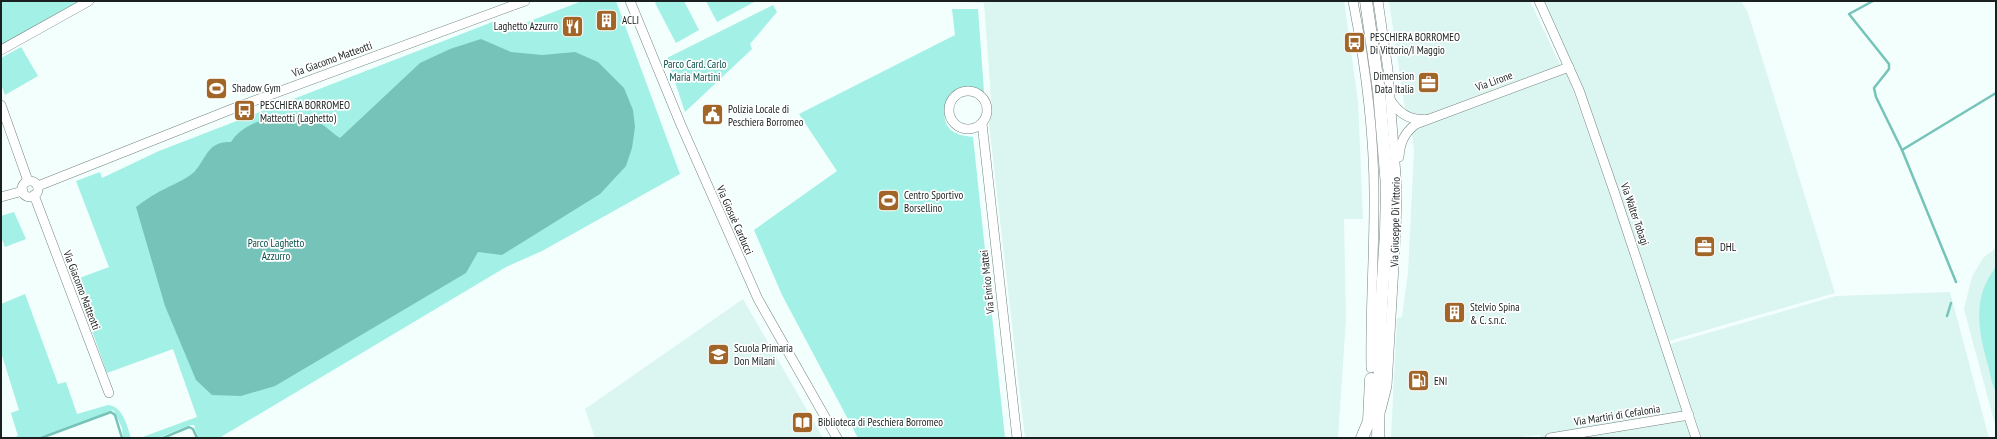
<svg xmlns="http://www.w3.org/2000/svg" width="1997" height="439" font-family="'PT Sans Narrow',sans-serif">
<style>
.built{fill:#dbf5f1}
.green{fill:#a2f0e6}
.water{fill:#76c3ba}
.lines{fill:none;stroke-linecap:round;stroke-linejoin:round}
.stream{stroke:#76c3ba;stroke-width:2.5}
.minor-casing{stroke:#768482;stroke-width:10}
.major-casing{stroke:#768482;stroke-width:13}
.minor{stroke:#fff;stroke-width:9}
.major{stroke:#fff;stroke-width:12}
.labels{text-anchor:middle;stroke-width:3.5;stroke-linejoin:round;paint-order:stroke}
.poi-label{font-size:11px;fill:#1a201f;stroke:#fff;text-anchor:start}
.street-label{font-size:11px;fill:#1a201f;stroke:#fff}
.park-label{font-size:11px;fill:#084f49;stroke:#fff}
</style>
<rect width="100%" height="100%" fill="#f2fffd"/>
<g class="built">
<polygon points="947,1 1344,1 1358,101 1363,219 1344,219 1346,319 1338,438 1025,438 989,124 992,111 984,3"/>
<polygon points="1389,1 1530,1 1562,69 1566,73 1574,93 1663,346 1836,296 1950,292 1989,438 1541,438 1540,435 1510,438 1391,438 1397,318 1402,317 1408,273 1414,152 1413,140 1404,103"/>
<polygon points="1539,1 1741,1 1748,13 1835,293 1665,342 1615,194"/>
<polygon points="1996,248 1996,428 1964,309 1972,277 1983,258"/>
<polygon points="743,299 823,438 595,438 585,409"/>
</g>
<g class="green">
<polygon points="1,1 81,1 1,45"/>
<polygon points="582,1 616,1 680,174 542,251 506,267 219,438 198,438 194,425 190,425 158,438 140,438 197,417 173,349 107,373 74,280 109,267 76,181 100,172 102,178 159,151 495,21 504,31"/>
<polygon points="658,1 684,1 699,30 676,43 655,3"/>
<polygon points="706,1 756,1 717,22"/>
<polygon points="773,5 777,12 750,44 752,49 685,112 667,58"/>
<path d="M952 9H978L984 92 967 86 950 94C944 108 939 126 958 134 962 136 969 136 973 137L1005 438H858L782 295 754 230 837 171 799 114 955 35Z"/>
<polygon points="21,47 38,76 5,95 1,84 1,58"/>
<polygon points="14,212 26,239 5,247 1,237 1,216"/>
<path d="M1996 267V392C1992 385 1990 374 1988 365 1978 330 1972 297 1996 267Z"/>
<path d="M25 294 58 384 66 382 77 414 108 405C123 406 127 426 131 438H123L122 428 114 411 112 410 97 417 37 438H12L18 436 11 413 19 410 1 352V304Z"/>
</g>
<path class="water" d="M481 39 511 52 542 55 575 52 598 62 624 88 633 110 635 127 632 148 626 166 600 194 502 255 478 252 466 273 275 386 241 396 212 395 196 380 165 306 136 207C143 202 149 197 157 193 167 187 188 179 195 171 207 157 208 141 231 142 246 117 295 109 320 123 327 127 333 134 340 138L420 63 450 49Z"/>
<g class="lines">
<g class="stream">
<polyline points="1873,1 1849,14 1889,64 1889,69 1874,88 1876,97 1902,150 1956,282"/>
<polyline points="1902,150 1996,93"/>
<polyline points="1947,316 1951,303"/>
<polyline points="41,438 111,412 115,415 122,438"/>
<polyline points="163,438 189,427 193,429 197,438"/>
</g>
<defs>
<g id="minor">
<polyline points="630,1 681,125 758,299 837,438"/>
<path d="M1353 1C1366 68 1375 138 1374 207 1374 261 1370 314 1371 368"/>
<polyline points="1378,1 1388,70 1397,189 1396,231 1387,386 1381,410"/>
<polyline points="1539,1 1579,90 1615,194 1696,438"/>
<polyline points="1,50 89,1"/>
<circle cx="968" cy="110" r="19"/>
<path d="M1391 101C1399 113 1410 121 1425 119"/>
<polyline points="1,105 28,181"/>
<polyline points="982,123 1017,438"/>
<path d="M1399 157C1400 143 1404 133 1416 124L1569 67"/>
<circle cx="30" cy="189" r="8"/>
<polyline points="38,186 232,109 525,1"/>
<polyline points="34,195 109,393"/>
<polyline points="1,197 23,191"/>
<polyline points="1550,438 1689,415"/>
</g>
<g id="major">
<polyline points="1366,1 1379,91 1387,186 1386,233 1381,310 1378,438"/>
<polyline points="1362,438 1369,421 1371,379"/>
</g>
</defs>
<use href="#minor" class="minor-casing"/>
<use href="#major" class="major-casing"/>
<use href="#minor" class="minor"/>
<use href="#major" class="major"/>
</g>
<defs>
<symbol id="building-square" viewBox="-11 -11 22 22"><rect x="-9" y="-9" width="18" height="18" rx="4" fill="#a26528" stroke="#fff"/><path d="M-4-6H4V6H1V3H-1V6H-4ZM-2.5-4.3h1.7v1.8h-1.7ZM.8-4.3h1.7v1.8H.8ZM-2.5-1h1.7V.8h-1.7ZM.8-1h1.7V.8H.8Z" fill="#fff"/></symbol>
<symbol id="restaurant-square" viewBox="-11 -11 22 22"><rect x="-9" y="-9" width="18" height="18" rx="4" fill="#a26528" stroke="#fff"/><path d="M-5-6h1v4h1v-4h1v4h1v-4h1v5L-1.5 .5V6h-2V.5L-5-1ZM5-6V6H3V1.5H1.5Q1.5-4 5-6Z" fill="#fff"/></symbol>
<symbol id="bus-square" viewBox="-11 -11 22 22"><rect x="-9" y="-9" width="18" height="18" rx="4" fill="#a26528" stroke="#fff"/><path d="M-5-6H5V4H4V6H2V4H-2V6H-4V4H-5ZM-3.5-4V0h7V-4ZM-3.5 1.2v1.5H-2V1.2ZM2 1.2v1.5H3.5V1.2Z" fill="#fff"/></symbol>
<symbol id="office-square" viewBox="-11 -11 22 22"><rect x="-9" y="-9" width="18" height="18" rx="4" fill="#a26528" stroke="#fff"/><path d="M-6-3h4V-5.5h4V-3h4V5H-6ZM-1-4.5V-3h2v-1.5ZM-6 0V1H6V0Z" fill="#fff"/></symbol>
<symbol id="stadium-square" viewBox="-11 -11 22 22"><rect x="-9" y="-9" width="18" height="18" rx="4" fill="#a26528" stroke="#fff"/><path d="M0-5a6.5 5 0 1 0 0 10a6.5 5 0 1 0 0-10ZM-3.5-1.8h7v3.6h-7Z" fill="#fff"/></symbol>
<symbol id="civic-square" viewBox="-11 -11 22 22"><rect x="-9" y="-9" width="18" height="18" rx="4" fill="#a26528" stroke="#fff"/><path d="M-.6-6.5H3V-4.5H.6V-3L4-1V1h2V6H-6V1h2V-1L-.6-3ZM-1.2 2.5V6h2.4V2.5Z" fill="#fff"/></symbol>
<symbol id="school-square" viewBox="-11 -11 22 22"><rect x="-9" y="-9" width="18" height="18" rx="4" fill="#a26528" stroke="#fff"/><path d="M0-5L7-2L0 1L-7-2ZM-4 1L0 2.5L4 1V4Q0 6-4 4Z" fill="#fff"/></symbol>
<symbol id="fuel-square" viewBox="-11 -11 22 22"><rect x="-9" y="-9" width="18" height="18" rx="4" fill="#a26528" stroke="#fff"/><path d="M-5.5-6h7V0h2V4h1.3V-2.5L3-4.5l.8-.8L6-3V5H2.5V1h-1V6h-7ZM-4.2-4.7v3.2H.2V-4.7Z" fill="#fff"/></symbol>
<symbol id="library-square" viewBox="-11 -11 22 22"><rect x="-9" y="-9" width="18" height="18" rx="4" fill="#a26528" stroke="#fff"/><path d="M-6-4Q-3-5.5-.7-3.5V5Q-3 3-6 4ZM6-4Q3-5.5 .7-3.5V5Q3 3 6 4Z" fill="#fff"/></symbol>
</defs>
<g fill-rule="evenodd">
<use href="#building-square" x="594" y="8" width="25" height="25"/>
<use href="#restaurant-square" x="560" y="14" width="25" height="25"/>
<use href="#bus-square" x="1342" y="30" width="25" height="25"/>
<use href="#office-square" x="1416" y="70" width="25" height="25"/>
<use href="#stadium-square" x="204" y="76" width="25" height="25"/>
<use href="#bus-square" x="232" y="98" width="25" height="25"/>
<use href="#civic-square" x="700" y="102" width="25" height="25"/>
<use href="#stadium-square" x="876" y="188" width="25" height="25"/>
<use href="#office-square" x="1692" y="234" width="25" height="25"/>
<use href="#building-square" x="1442" y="300" width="25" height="25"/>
<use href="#school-square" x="706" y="342" width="25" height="25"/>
<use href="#fuel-square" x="1406" y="368" width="25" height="25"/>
<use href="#library-square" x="790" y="410" width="25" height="25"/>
</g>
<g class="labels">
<g class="poi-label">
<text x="622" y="24">ACLI</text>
<text x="558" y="30" text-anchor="end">Laghetto Azzurro</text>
<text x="1370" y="41">PESCHIERA BORROMEO<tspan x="1370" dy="13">Di Vittorio/I Maggio</tspan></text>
<text x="1414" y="80" text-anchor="end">Dimension<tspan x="1414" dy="13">Data Italia</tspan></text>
<text x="232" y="92">Shadow Gym</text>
<text x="260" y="109">PESCHIERA BORROMEO<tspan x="260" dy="13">Matteotti (Laghetto)</tspan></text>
<text x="728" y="113">Polizia Locale di<tspan x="728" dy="13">Peschiera Borromeo</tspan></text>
<text x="904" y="199">Centro Sportivo<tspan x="904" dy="13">Borsellino</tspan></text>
<text x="1720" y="251">DHL</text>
<text x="1470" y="311">Stelvio Spina<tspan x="1470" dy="13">&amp; C. s.n.c.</tspan></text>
<text x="734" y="352">Scuola Primaria<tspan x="734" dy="13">Don Milani</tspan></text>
<text x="1434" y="385">ENI</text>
<text x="818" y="426">Biblioteca di Peschiera Borromeo</text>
</g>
<g class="street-label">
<text transform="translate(332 59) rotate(-20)" y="4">Via Giacomo Matteotti</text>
<text transform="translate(1494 81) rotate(-20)" y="4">Via Lirone</text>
<text transform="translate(1635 214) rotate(71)" y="4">Via Walter Tobagi</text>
<text transform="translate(735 220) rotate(66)" y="4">Via Giosuè Carducci</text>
<text transform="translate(1395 222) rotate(-89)" y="4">Via Giuseppe Di Vittorio</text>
<text transform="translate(987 282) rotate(-96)" y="4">Via Enrico Mattei</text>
<text transform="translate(82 290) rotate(69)" y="4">Via Giacomo Matteotti</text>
<text transform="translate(1617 415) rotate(-9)" y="4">Via Martiri di Cefalonia</text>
</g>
<g class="park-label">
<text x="695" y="68">Parco Card. Carlo<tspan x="695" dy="13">Maria Martini</tspan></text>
<text x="276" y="247">Parco Laghetto<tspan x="276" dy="13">Azzurro</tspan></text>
</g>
</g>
<rect width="1997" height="439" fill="none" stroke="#1a201f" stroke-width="4"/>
</svg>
